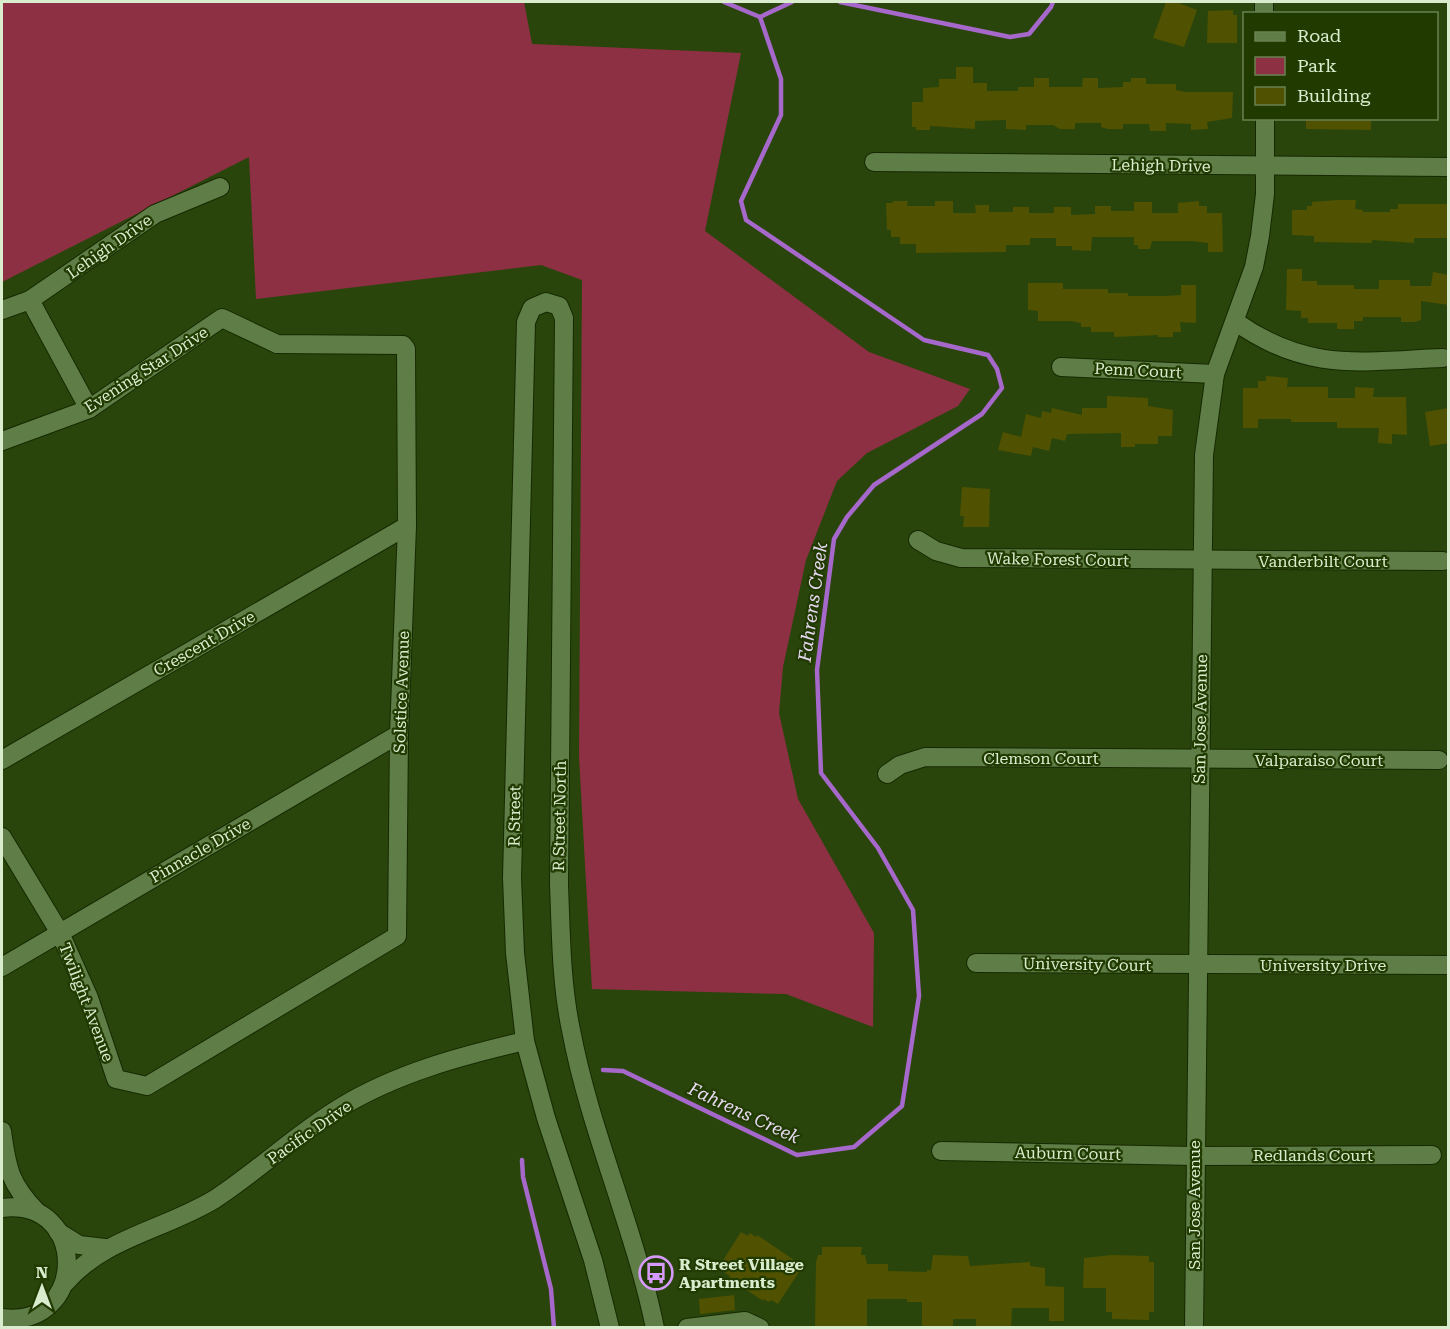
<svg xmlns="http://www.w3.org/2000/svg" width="1450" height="1329" font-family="'Roboto Serif',serif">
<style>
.green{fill:#8e3043}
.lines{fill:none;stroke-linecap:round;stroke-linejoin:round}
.stream{stroke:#a668ca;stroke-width:4.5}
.building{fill:#505201}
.minor-casing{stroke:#162900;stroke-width:20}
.minor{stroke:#5f7d46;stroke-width:18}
.labels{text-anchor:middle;stroke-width:4.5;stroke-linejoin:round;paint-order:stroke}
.street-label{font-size:16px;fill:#daecce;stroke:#203a00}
.poi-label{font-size:16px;font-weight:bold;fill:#daecce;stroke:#203a00;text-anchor:start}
.water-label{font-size:18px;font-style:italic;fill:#e9daf3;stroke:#203a00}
</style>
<rect width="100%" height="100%" fill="#2a450c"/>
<polygon class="green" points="2,2 524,2 532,44 741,53 705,231 869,352 970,389 958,406 867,453 837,481 806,560 783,667 779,713 798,799 874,933 873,1027 786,994 592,989 579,756 582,280 541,265 256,299 249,157 2,282"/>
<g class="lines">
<g class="stream">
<polyline points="840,2 1010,37 1029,34 1051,7 1053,2"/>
<polyline points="760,17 792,2"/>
<polyline points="603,1070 623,1071 797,1155 854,1147 902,1106 919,996 913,910 878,848 821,773 817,670 834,539 847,517 874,485 982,414 1002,388 997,369 988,355 924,340 746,220 741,201 781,115 781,79 760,17 724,2"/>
<polyline points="522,1160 523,1177 551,1289 554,1328"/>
</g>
</g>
<g class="building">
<polygon points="1166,2 1176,2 1197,10 1184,47 1153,38"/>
<polygon points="1233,10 1233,15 1237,15 1237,43 1207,43 1208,11"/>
<polygon points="956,67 973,67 973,83 987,83 987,91 1018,91 1018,87 1034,87 1034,78 1049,78 1049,87 1082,87 1083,78 1098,78 1098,88 1123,87 1123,82 1131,82 1131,78 1146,78 1146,84 1176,84 1176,90 1185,92 1233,92 1232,118 1207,122 1208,129 1191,130 1191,124 1166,123 1166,131 1150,131 1149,124 1123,124 1123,129 1108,129 1101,127 1101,123 1075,123 1075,129 1060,129 1053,125 1026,125 1026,130 1006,129 1006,120 975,121 975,129 930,126 930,130 916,130 916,127 912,127 912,102 923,102 923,88 939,87 939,79 956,79"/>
<polygon points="1306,118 1371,118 1371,130 1306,129"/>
<polygon points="1338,200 1356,200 1355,209 1363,210 1363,212 1390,212 1390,209 1398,209 1398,204 1449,204 1448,238 1414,238 1414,243 1372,240 1372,243 1314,242 1314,236 1292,235 1292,210 1307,210 1307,206 1312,206 1312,202"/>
<polygon points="893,201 908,201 907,206 935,206 935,201 953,201 953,213 976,213 975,205 989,205 989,212 1013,212 1013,207 1029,207 1029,213 1054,213 1054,207 1071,207 1071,215 1095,214 1095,206 1111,206 1111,211 1134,211 1134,202 1152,202 1152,213 1178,213 1178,203 1199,201 1199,206 1207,206 1207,213 1222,213 1223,252 1208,252 1208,243 1192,241 1152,241 1150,249 1138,249 1138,245 1134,245 1134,237 1092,237 1091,251 1072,250 1072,246 1056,246 1056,238 1030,238 1030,245 1006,245 1006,252 916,253 916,244 900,244 900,237 891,237 891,230 887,230 886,203 893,203"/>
<polygon points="1287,269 1302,269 1302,281 1317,281 1317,285 1354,285 1354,289 1379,289 1379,280 1410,280 1410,286 1431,286 1433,272 1449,275 1449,305 1421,301 1421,320 1414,322 1401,322 1401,317 1363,317 1363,321 1354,321 1354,329 1337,329 1337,323 1308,323 1308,318 1301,318 1301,311 1286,310"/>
<polygon points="1028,283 1063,283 1063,289 1108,289 1108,293 1128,293 1128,296 1165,296 1181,295 1181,285 1196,285 1196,323 1180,322 1181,332 1173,332 1173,337 1158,337 1158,335 1114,337 1114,332 1091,332 1091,327 1081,327 1081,323 1071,321 1038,321 1038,311 1028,310"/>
<polygon points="1266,376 1288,378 1287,387 1328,387 1328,398 1355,398 1355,387 1374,388 1373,397 1406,397 1407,435 1392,434 1392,444 1378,443 1379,428 1337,428 1337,422 1291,422 1291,419 1258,419 1258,428 1243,428 1243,388 1258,388 1258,381 1266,381"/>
<polygon points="1107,396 1148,398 1148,406 1173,410 1172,436 1158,436 1158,444 1135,444 1135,447 1121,447 1121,433 1067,434 1065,441 1052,438 1049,451 1033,447 1031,456 998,450 1003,432 1021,437 1026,414 1041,418 1042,411 1051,413 1052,408 1082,415 1082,408 1107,408"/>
<polygon points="1449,408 1449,443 1430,446 1425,412"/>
<polygon points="962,487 990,489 989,527 963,527 964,516 960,516"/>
<polygon points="741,1232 748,1236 750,1233 756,1237 757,1235 803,1266 778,1304 771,1300 769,1302 763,1299 763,1301 729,1278 730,1276 724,1272 726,1269 720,1265"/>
<polygon points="822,1247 862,1247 861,1255 865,1255 867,1264 888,1264 888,1271 927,1272 927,1270 931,1270 933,1255 968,1256 970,1266 1030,1262 1030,1266 1045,1268 1045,1286 1064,1287 1064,1321 1049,1321 1049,1308 1012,1308 1011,1328 976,1328 976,1319 953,1319 953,1328 922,1328 922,1302 907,1302 907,1299 867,1299 867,1328 815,1328 816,1262 818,1255 822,1255"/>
<polygon points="1112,1255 1149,1256 1149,1262 1154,1262 1154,1312 1149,1312 1149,1320 1112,1319 1112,1312 1106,1312 1106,1288 1083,1288 1084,1258"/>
<polygon points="734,1295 735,1310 700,1314 699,1299"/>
</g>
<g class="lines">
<defs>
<g id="minor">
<polyline points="1264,2 1264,14"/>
<polyline points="874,162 1448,167"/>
<polyline points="30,300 89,409"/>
<polyline points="2,310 30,300 155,214 220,187"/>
<path d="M1236 322C1308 373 1361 361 1443 358"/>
<polyline points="1061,367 1215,374"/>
<polyline points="2,441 89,409 222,318 277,344 403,345 406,349 407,526 399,734 397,936 147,1086 116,1079 89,998 60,933 2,837"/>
<polyline points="918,540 936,551 961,558 1443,561"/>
<polyline points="2,760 407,526"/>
<polyline points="887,774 900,765 925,757 1439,760"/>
<polyline points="976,963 1448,965"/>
<polyline points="2,967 399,734"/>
<path d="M2 1131C7 1169 10 1184 37 1212"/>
<polyline points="941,1151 1194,1156 1432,1155"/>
<path d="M2 1208C89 1197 88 1329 2 1318"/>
<polyline points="58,1232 79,1245 105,1248"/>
<path d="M65 1283C105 1237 164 1230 215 1199 258 1171 296 1134 341 1107 397 1073 461 1056 525 1041"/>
<path d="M610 1328 593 1260 546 1118 525 1041 515 953 512 878 526 322 532 308 546 302 559 306 564 318 559 885C561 933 561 983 571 1030 590 1131 634 1226 655 1328"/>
<polyline points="687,1328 745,1321 760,1328"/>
<polyline points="1194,1328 1204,455 1215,374 1254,267 1260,236 1265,194 1265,118"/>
</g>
</defs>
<use href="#minor" class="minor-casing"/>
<use href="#minor" class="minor"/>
</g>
<defs>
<symbol id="bus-ring" viewBox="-11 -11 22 22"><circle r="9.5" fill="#203a00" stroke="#d69bfa" stroke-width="1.5"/><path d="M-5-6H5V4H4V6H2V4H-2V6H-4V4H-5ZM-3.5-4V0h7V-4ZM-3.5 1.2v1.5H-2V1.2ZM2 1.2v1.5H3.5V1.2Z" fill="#d69bfa"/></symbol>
</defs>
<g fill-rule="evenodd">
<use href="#bus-ring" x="637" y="1254" width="38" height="38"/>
</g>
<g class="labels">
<g class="street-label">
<text transform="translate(1161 165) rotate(1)" y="6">Lehigh Drive</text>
<text transform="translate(109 246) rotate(-35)" y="6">Lehigh Drive</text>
<text transform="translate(146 369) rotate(-33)" y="6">Evening Star Drive</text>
<text transform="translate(1138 370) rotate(3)" y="6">Penn Court</text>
<text transform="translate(1058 559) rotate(1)" y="6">Wake Forest Court</text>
<text x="1323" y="567">Vanderbilt Court</text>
<text transform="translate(204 643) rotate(-30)" y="6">Crescent Drive</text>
<text transform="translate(401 692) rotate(-88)" y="6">Solstice Avenue</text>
<text transform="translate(1200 719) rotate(-89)" y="6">San Jose Avenue</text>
<text x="1041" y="764">Clemson Court</text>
<text x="1319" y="766">Valparaiso Court</text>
<text transform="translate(514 816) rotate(-89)" y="6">R Street</text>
<text transform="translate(559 816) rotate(-89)" y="6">R Street North</text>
<text transform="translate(200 850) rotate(-30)" y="6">Pinnacle Drive</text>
<text transform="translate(1087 964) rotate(1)" y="6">University Court</text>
<text x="1323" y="971">University Drive</text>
<text transform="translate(87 1002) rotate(69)" y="6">Twilight Avenue</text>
<text transform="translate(309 1132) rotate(-35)" y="6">Pacific Drive</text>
<text transform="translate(1068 1153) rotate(1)" y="6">Auburn Court</text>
<text x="1313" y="1161">Redlands Court</text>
<text transform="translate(1194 1205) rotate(-90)" y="6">San Jose Avenue</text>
</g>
<g class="poi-label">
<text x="679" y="1270">R Street Village<tspan x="679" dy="18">Apartments</tspan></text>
</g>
<g class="water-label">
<text transform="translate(813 602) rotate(-82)" y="6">Fahrens Creek</text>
<text transform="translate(744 1113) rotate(25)" y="6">Fahrens Creek</text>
</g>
</g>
<rect width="1450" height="1329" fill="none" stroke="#daecce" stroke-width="6"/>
<rect x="1243" y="12" width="195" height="108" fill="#203a00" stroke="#6a8152" stroke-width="1.5"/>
<rect x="1255" y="32" width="30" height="9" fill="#5f7d46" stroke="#6a8152" stroke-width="1.5"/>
<text x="1297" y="42" font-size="18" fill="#daecce">Road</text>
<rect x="1255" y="57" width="30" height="18" fill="#8e3043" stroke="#6a8152" stroke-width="1.5"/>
<text x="1297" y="72" font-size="18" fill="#daecce">Park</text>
<rect x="1255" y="87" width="30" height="18" fill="#505201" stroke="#6a8152" stroke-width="1.5"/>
<text x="1297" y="102" font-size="18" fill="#daecce">Building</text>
<g transform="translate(42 1287)" stroke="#203a00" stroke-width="4.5" paint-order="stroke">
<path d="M0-4.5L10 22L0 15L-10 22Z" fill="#daecce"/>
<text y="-9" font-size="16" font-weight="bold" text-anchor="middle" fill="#daecce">N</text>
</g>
</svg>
